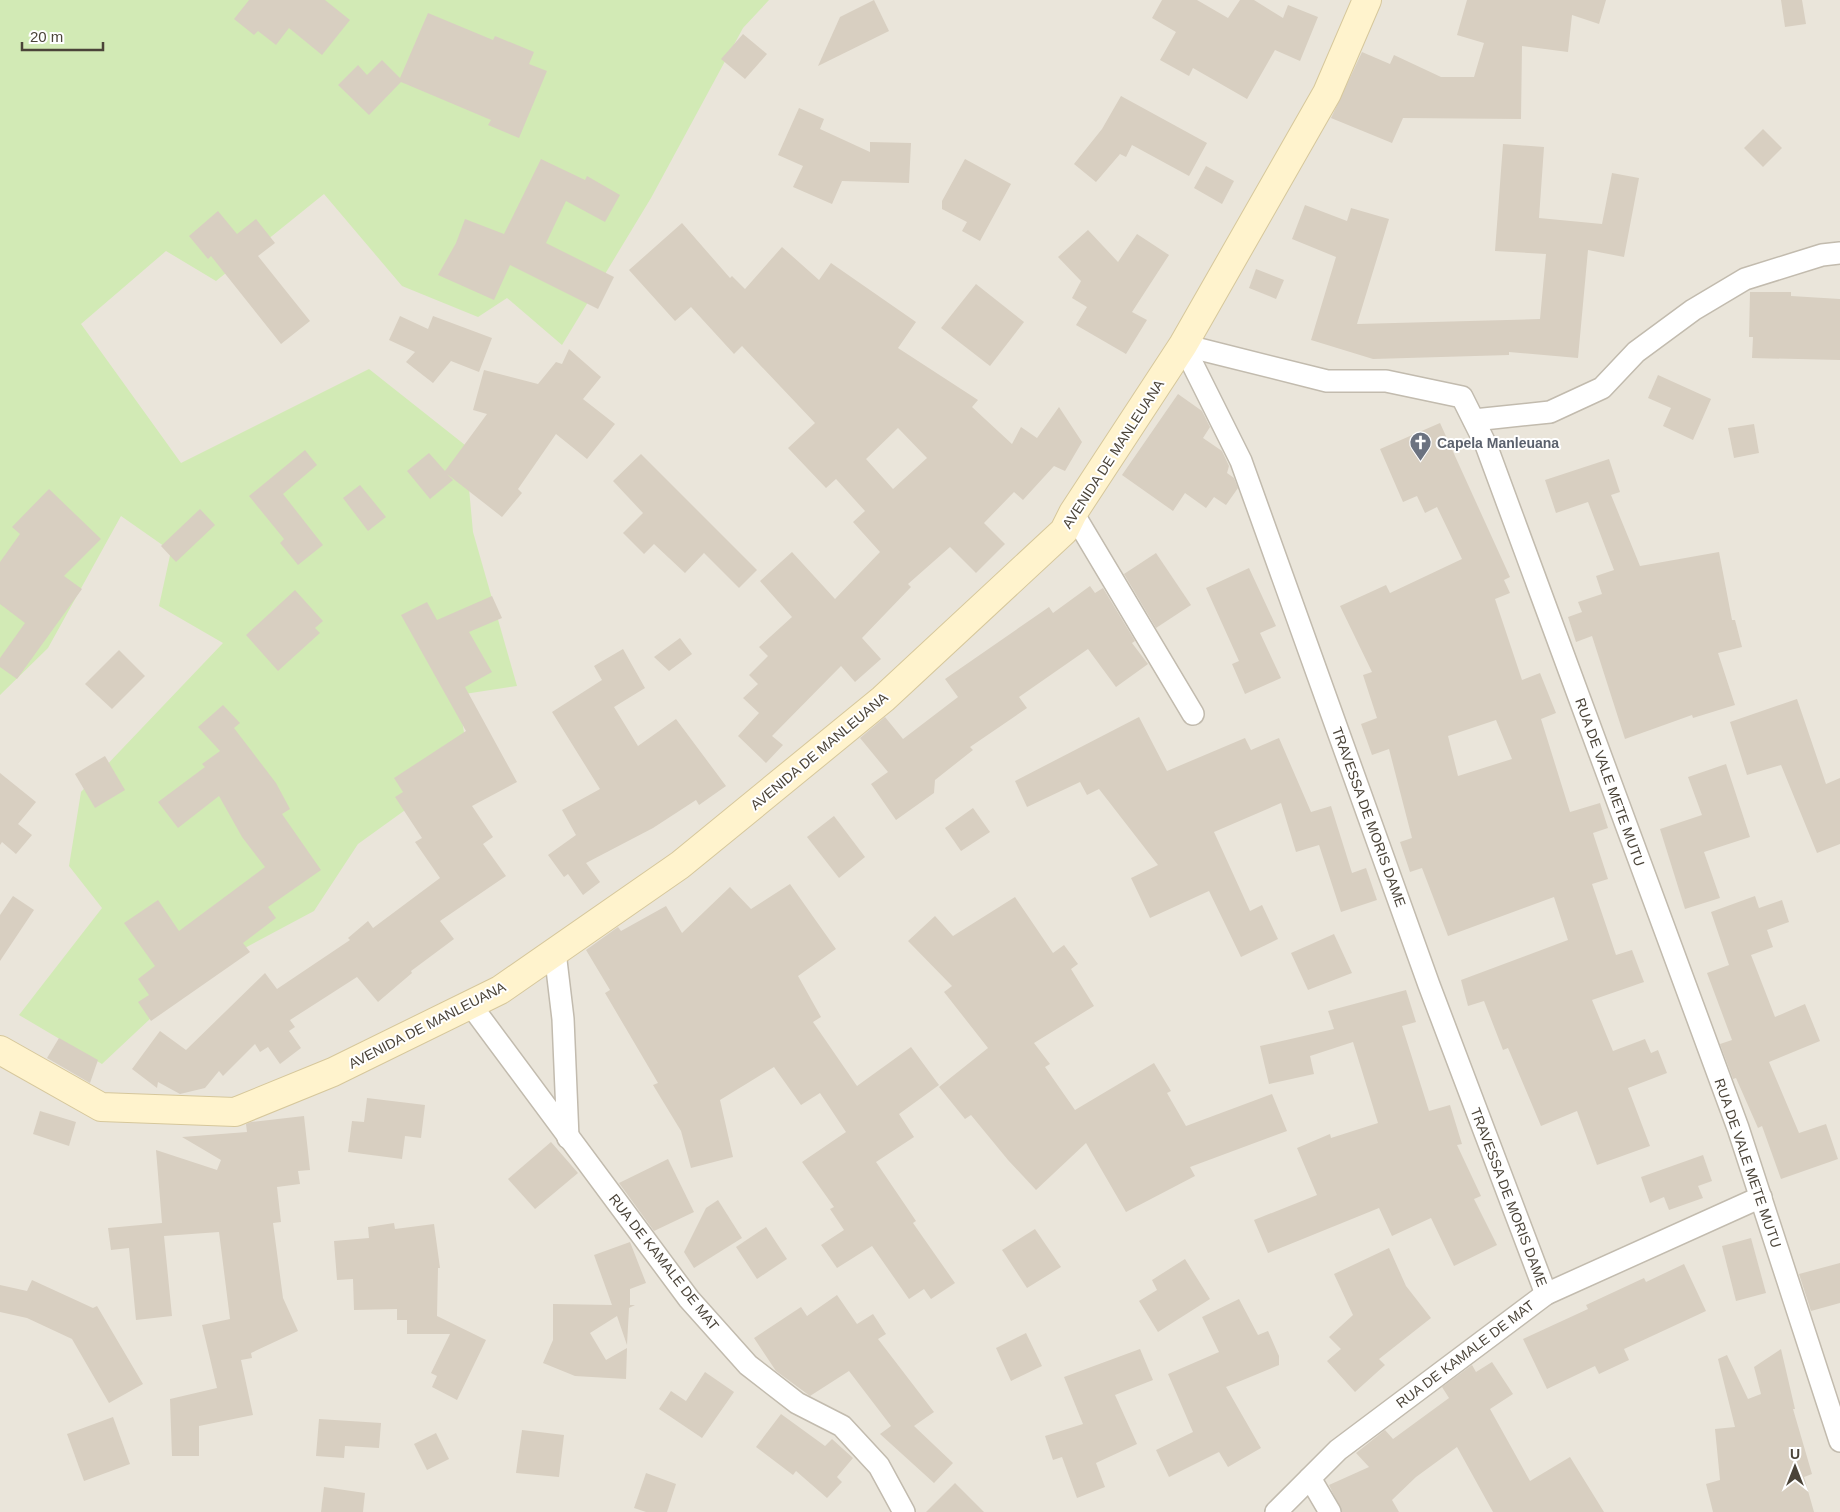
<svg xmlns="http://www.w3.org/2000/svg" width="1840" height="1512" font-family="Helvetica,sans-serif">
<style>
.residential{fill:#eae5da}
.green{fill:#d2eab5}
.building{fill:#d8cfc1;fill-rule:evenodd}
.lines{fill:none;stroke-linecap:round;stroke-linejoin:round}
.street-casing{stroke:#c2bbae;stroke-width:24}
.secondary-casing{stroke:#d6c79b;stroke-width:30}
.street{stroke:#fff;stroke-width:21}
.secondary{stroke:#fff3cd;stroke-width:28}
.labels{text-anchor:middle;stroke-width:4;stroke-linejoin:round;paint-order:stroke}
.worship-label{font-size:14px;font-weight:bold;fill:#5b616d;stroke:#fff;text-anchor:start}
.street-label{font-size:14px;fill:#4b4439;stroke:#fff}
</style>
<rect width="100%" height="100%" fill="#f6f3ec"/>
<rect class="residential" x="0" y="0" width="1840" height="1512"/>
<polygon class="green" points="0,0 769,0 743,28 651,198 562,345 507,298 478,317 402,286 324,194 216,281 166,251 81,324 181,463 369,369 465,445 473,532 517,686 458,695 469,764 358,844 314,911 200,972 102,1064 19,1015 102,908 69,866 81,792 223,643 159,606 171,551 121,516 48,648 0,695"/>
<g class="building">
<polygon points="249,0 325,0 350,20 322,55 289,28 276,45 258,31 254,35 234,19"/>
<polygon points="874,0 889,31 818,66 840,17"/>
<polygon points="1162,0 1197,0 1228,18 1240,0 1254,0 1283,18 1288,5 1318,17 1300,61 1275,50 1247,99 1193,68 1189,76 1160,60 1176,32 1152,18"/>
<polygon points="1467,0 1606,0 1599,24 1572,15 1568,52 1522,46 1521,119 1403,118 1392,143 1331,118 1362,52 1390,64 1394,55 1441,77 1474,77 1484,43 1457,35"/>
<polygon points="1781,0 1802,0 1806,24 1785,27"/>
<polygon points="428,13 493,40 495,36 534,52 529,64 547,71 519,138 488,125 491,120 401,82 369,115 338,85 358,65 367,75 382,60 400,78"/>
<polygon points="743,34 767,54 745,79 721,59"/>
<polygon points="1121,96 1207,143 1189,176 1132,145 1126,157 1120,154 1096,182 1074,164 1102,129"/>
<polygon points="799,108 824,119 820,129 870,152 870,142 911,143 909,183 842,181 832,204 793,187 803,166 778,155"/>
<polygon points="1763,129 1782,148 1763,167 1744,148"/>
<polygon points="1503,144 1544,147 1539,218 1602,224 1612,173 1639,178 1624,257 1588,250 1578,358 1509,352 1509,355 1373,359 1311,340 1336,257 1292,239 1305,205 1347,221 1351,208 1389,219 1357,324 1540,319 1546,254 1495,251"/>
<polygon points="541,159 585,180 587,176 620,195 605,222 566,201 546,243 614,277 598,309 510,265 494,300 438,275 456,243 465,219 504,234"/>
<polygon points="965,159 1011,184 980,241 962,231 967,222 942,209 942,201"/>
<polygon points="1206,166 1234,181 1222,204 1194,188"/>
<polygon points="218,211 237,234 256,219 275,243 258,256 310,321 281,344 211,256 208,259 189,236"/>
<path d="M682 223 730 278 732 276 745 289 782 247 819 280 831 263 916 322 898 348 978 400 972 407 1012 444 1021 427 1037 438 1059 407 1082 442 1065 471 1054 466 1023 500 1014 492 984 523 1005 544 976 573 950 547 908 584 911 587 862 638 881 659 855 682 841 666 772 736 783 745 766 763 738 736 759 713 743 698 758 684 749 675 768 656 759 647 792 617 760 581 792 552 835 599 880 552 853 522 865 511 836 479 826 488 788 448 815 423 742 346 734 354 691 307 675 321 629 270ZM898 428 927 458 893 489 866 459Z"/>
<polygon points="1088,230 1118,262 1137,234 1169,255 1132,312 1147,320 1126,354 1076,325 1087,307 1072,298 1081,281 1058,257"/>
<polygon points="1256,269 1284,280 1276,299 1249,288"/>
<polygon points="976,284 1024,322 990,366 941,328"/>
<polygon points="1750,292 1791,292 1791,296 1840,299 1840,360 1752,358 1753,337 1749,337"/>
<polygon points="400,316 428,329 433,316 492,338 479,372 451,361 433,383 406,362 415,352 389,340"/>
<polygon points="569,349 601,377 583,399 615,424 587,459 556,434 518,489 522,493 502,517 447,474 453,480 430,499 407,471 429,453 445,471 487,414 473,410 484,370 538,384 556,362 562,364"/>
<polygon points="1658,375 1711,399 1693,440 1663,426 1671,408 1648,398"/>
<polygon points="1178,394 1202,411 1210,427 1203,438 1222,451 1229,466 1227,473 1234,478 1238,488 1226,505 1214,497 1206,508 1185,493 1173,511 1122,475"/>
<path d="M1440 423 1510 577 1504 580 1510 593 1495 599 1522 680 1540 673 1556 713 1541 719 1570 812 1600 803 1608 828 1593 833 1608 879 1592 884 1616 955 1632 950 1644 982 1592 1000 1613 1051 1645 1039 1651 1053 1658 1050 1667 1073 1628 1088 1650 1146 1597 1165 1577 1111 1541 1126 1508 1048 1503 1050 1484 1001 1468 1006 1461 980 1568 940 1554 897 1448 936 1422 868 1410 872 1400 842 1412 838 1389 749 1372 755 1361 724 1377 718 1363 675 1372 672 1340 606 1386 585 1390 593 1462 559 1437 507 1425 513 1417 496 1403 502 1380 449ZM1496 720 1512 759 1458 776 1448 736Z"/>
<polygon points="1754,424 1759,453 1734,458 1728,428"/>
<polygon points="305,450 317,465 283,494 323,545 298,565 280,543 284,539 249,496"/>
<polygon points="641,454 757,570 739,588 704,553 685,573 654,544 644,554 623,533 643,513 613,481"/>
<polygon points="1609,459 1620,492 1611,495 1640,566 1719,552 1732,620 1735,620 1742,647 1718,653 1735,705 1693,718 1692,715 1625,739 1592,636 1576,642 1568,617 1582,612 1578,602 1602,594 1596,576 1614,570 1588,502 1556,513 1545,480"/>
<polygon points="360,485 386,517 368,531 343,498"/>
<polygon points="49,489 101,539 64,576 82,589 17,679 0,667 0,658 25,623 0,604 0,562 20,534 12,527"/>
<polygon points="200,509 215,525 176,562 161,546"/>
<polygon points="1156,553 1191,605 1156,628 1124,574"/>
<polygon points="1249,568 1276,626 1260,633 1281,678 1245,694 1232,664 1239,661 1206,588"/>
<polygon points="1090,586 1095,593 1103,588 1135,641 1132,643 1148,664 1116,687 1088,649 1019,697 1027,708 970,747 973,750 935,780 934,793 896,820 871,784 888,772 860,738 885,717 903,739 958,697 945,679 1049,607 1053,613"/>
<polygon points="295,590 323,621 315,628 320,633 278,671 246,635"/>
<polygon points="492,596 502,618 469,632 492,672 465,687 517,782 472,806 493,837 483,844 506,876 440,921 454,939 411,971 412,973 378,1002 357,977 290,1020 295,1027 289,1031 301,1048 280,1064 268,1047 260,1052 255,1044 223,1076 219,1071 205,1088 180,1094 158,1082 157,1088 132,1069 160,1031 186,1050 265,973 277,989 350,940 348,938 368,921 373,928 440,878 415,842 422,838 395,797 403,792 394,778 466,731 401,615 427,602 437,620"/>
<polygon points="680,638 692,654 669,671 654,657"/>
<polygon points="623,649 645,688 614,707 638,746 676,719 726,786 699,805 696,800 653,828 586,863 600,882 583,895 568,874 564,877 548,855 576,835 562,810 600,789 552,712 602,680 594,666"/>
<polygon points="119,650 145,676 112,709 85,684"/>
<polygon points="1797,699 1826,784 1840,778 1840,844 1817,853 1781,765 1747,775 1730,722"/>
<polygon points="223,705 240,723 234,728 276,783 290,809 282,814 321,870 268,907 276,918 243,943 250,952 151,1021 138,1002 149,995 138,979 155,966 124,923 158,900 179,931 265,867 242,837 219,796 178,828 158,802 205,767 202,764 220,751 198,727"/>
<polygon points="1139,717 1167,771 1245,738 1251,750 1279,738 1311,812 1331,806 1352,873 1366,868 1377,900 1341,912 1319,845 1296,852 1281,803 1214,832 1250,911 1262,905 1278,939 1241,957 1209,891 1150,918 1131,878 1158,865 1099,789 1087,795 1080,782 1027,807 1015,781"/>
<polygon points="105,756 125,790 95,808 75,774"/>
<polygon points="1726,764 1750,837 1704,852 1720,898 1685,909 1660,829 1702,815 1688,777"/>
<polygon points="0,773 36,802 18,824 32,835 16,854 2,842 0,845"/>
<polygon points="973,808 990,832 961,851 945,828"/>
<polygon points="834,816 865,857 839,878 807,837"/>
<polygon points="790,884 836,949 798,976 821,1017 813,1022 857,1086 911,1047 939,1085 899,1114 914,1137 876,1162 916,1221 913,1223 955,1283 931,1299 924,1289 909,1299 872,1246 837,1268 821,1245 844,1230 830,1209 834,1207 802,1162 846,1132 820,1093 801,1105 774,1067 720,1100 733,1157 691,1168 681,1131 653,1085 658,1083 605,993 610,990 586,950 618,927 621,931 666,906 682,933 730,887 751,909"/>
<polygon points="13,896 34,910 0,961 0,915"/>
<polygon points="1755,896 1759,908 1782,900 1789,922 1767,930 1773,947 1751,955 1775,1017 1805,1004 1820,1041 1769,1062 1799,1133 1826,1124 1838,1159 1781,1179 1762,1126 1758,1128 1736,1078 1733,1079 1720,1044 1732,1040 1707,973 1729,965 1711,912"/>
<polygon points="1015,897 1053,953 1064,945 1078,964 1071,969 1094,1006 1034,1043 1050,1064 1045,1067 1075,1110 1154,1063 1171,1091 1167,1093 1186,1126 1272,1094 1287,1131 1190,1167 1195,1176 1126,1212 1086,1143 1036,1190 1008,1160 971,1115 965,1119 939,1087 988,1048 944,992 952,986 908,941 935,916 953,936"/>
<polygon points="1334,934 1352,973 1308,990 1291,953"/>
<polygon points="1406,990 1416,1022 1402,1026 1429,1111 1450,1105 1462,1144 1457,1145 1481,1196 1474,1199 1497,1245 1454,1266 1431,1218 1392,1236 1379,1208 1268,1253 1254,1220 1317,1195 1297,1148 1330,1134 1331,1138 1378,1123 1353,1042 1310,1056 1314,1074 1269,1084 1260,1046 1334,1029 1328,1011"/>
<polygon points="59,1038 98,1060 90,1083 47,1058"/>
<polygon points="367,1098 425,1105 421,1138 405,1136 402,1159 348,1152 352,1121 364,1122"/>
<polygon points="40,1111 76,1122 69,1146 33,1134"/>
<polygon points="304,1116 310,1170 298,1171 300,1184 277,1187 281,1222 273,1223 283,1298 298,1331 251,1353 252,1358 241,1360 253,1415 199,1426 199,1456 172,1456 170,1399 217,1388 202,1325 230,1319 219,1232 164,1236 172,1316 136,1320 129,1248 111,1250 108,1228 162,1223 156,1150 217,1170 221,1160 182,1137 247,1132 246,1124 251,1122"/>
<polygon points="551,1142 578,1173 535,1209 508,1179"/>
<polygon points="1703,1155 1712,1181 1698,1186 1703,1198 1669,1210 1664,1197 1650,1203 1641,1177"/>
<polygon points="668,1159 694,1212 654,1231 619,1183"/>
<polygon points="718,1200 742,1238 694,1268 684,1252 706,1208"/>
<polygon points="394,1223 395,1229 434,1224 440,1268 438,1268 437,1316 486,1340 457,1400 432,1387 437,1376 431,1373 450,1334 407,1334 407,1320 397,1320 397,1309 354,1310 353,1279 337,1280 334,1241 369,1238 368,1227"/>
<polygon points="766,1227 787,1259 757,1279 736,1247"/>
<polygon points="1035,1229 1061,1267 1027,1288 1002,1250"/>
<polygon points="1751,1238 1766,1293 1736,1301 1722,1246"/>
<polygon points="630,1242 646,1283 630,1289 630,1305 635,1305 629,1308 627,1345 617,1316 590,1333 606,1360 627,1348 626,1379 575,1376 543,1363 553,1340 553,1304 612,1305 594,1255"/>
<polygon points="1389,1248 1406,1286 1431,1318 1379,1359 1385,1365 1355,1392 1327,1361 1341,1349 1329,1337 1353,1315 1334,1274"/>
<polygon points="1185,1259 1210,1299 1158,1332 1139,1301 1157,1290 1152,1280"/>
<polygon points="1840,1263 1840,1303 1811,1311 1799,1274"/>
<polygon points="1684,1264 1706,1311 1624,1349 1629,1360 1599,1374 1595,1366 1547,1389 1523,1339 1588,1309 1586,1305 1644,1278 1646,1282"/>
<polygon points="32,1280 93,1308 97,1306 143,1384 109,1403 72,1339 27,1318 0,1312 0,1285 27,1291"/>
<polygon points="837,1295 857,1324 873,1314 886,1334 878,1339 934,1412 914,1426 953,1463 934,1483 880,1434 891,1426 849,1371 810,1396 776,1371 754,1338 801,1307 807,1316"/>
<polygon points="1239,1299 1258,1335 1268,1331 1279,1356 1279,1365 1226,1387 1261,1448 1228,1467 1219,1452 1169,1477 1156,1450 1193,1432 1168,1374 1219,1352 1202,1317"/>
<polygon points="1026,1333 1042,1366 1011,1381 996,1348"/>
<polygon points="1140,1349 1153,1380 1115,1395 1137,1444 1096,1463 1105,1487 1077,1498 1062,1457 1053,1460 1045,1436 1083,1424 1064,1377"/>
<polygon points="1781,1349 1795,1409 1793,1409 1812,1474 1804,1477 1814,1512 1713,1512 1706,1484 1720,1480 1715,1429 1735,1427 1718,1359 1727,1355 1748,1399 1761,1394 1754,1367"/>
<polygon points="1492,1362 1513,1394 1490,1409 1530,1481 1570,1457 1604,1512 1493,1512 1457,1447 1416,1477 1392,1500 1399,1512 1342,1512 1329,1485 1369,1467 1356,1453 1385,1430 1393,1439 1449,1398 1442,1387 1472,1365 1476,1372"/>
<polygon points="705,1372 734,1392 702,1438 659,1409 671,1391 686,1401"/>
<polygon points="781,1414 825,1446 832,1439 853,1458 837,1477 842,1482 827,1498 796,1471 793,1475 756,1447"/>
<polygon points="113,1417 130,1464 84,1481 67,1434"/>
<polygon points="319,1419 381,1423 379,1448 345,1446 344,1458 316,1456"/>
<polygon points="522,1430 564,1435 559,1477 516,1473"/>
<polygon points="436,1433 449,1459 427,1470 414,1444"/>
<polygon points="646,1473 676,1484 667,1512 646,1512 634,1508"/>
<polygon points="955,1483 984,1512 926,1512"/>
<polygon points="324,1487 365,1493 363,1512 321,1512"/>
</g>
<g class="lines">
<defs>
<g id="street">
<polyline points="1183,345 1327,381 1386,381 1462,397 1486,445 1738,1128 1840,1441"/>
<polyline points="1183,345 1241,461 1429,985 1546,1294"/>
<polyline points="1474,420 1550,412 1602,388 1636,352 1693,310 1745,279 1822,255 1840,253"/>
<polyline points="1073,513 1193,714"/>
<polyline points="555,952 563,1019 568,1138"/>
<polyline points="470,1004 689,1299 748,1365 797,1403 842,1426 879,1466 904,1512"/>
<polyline points="1310,1478 1330,1512"/>
<polyline points="1276,1512 1338,1450 1546,1294 1761,1197"/>
</g>
<polyline id="secondary" points="0,1050 101,1107 235,1112 333,1072 500,990 680,865 883,699 1064,531 1073,513 1183,345 1327,93 1367,0"/>
</defs>
<use href="#street" class="street-casing"/>
<use href="#secondary" class="secondary-casing"/>
<use href="#street" class="street"/>
<use href="#secondary" class="secondary"/>
</g>
<defs>
<symbol id="church-pin" viewBox="-11 -11 22 30"><path d="M0 17L-7.5 6A9.5 9.5 0 1 1 7.5 6Z" fill="#6b7280" stroke="#fff"/><path d="M-1.2-6h2.4v3.5h3.3v2.4h-3.3V6h-2.4V-.1h-3.3v-2.4h3.3Z" fill="#fff"/></symbol>
</defs>
<g fill-rule="evenodd">
<use href="#church-pin" x="1408" y="430" width="25" height="34"/>
</g>
<g class="labels">
<g class="worship-label">
<text x="1437" y="448">Capela Manleuana</text>
</g>
<g class="street-label">
<text transform="translate(1113 454) rotate(-57)" y="5">AVENIDA DE MANLEUANA</text>
<text transform="translate(819 751) rotate(-40)" y="5">AVENIDA DE MANLEUANA</text>
<text transform="translate(1610 782) rotate(70)" y="5">RUA DE VALE METE MUTU</text>
<text transform="translate(1369 817) rotate(70)" y="5">TRAVESSA DE MORIS DAME</text>
<text transform="translate(427 1025) rotate(-27)" y="5">AVENIDA DE MANLEUANA</text>
<text transform="translate(1748 1163) rotate(71)" y="5">RUA DE VALE METE MUTU</text>
<text transform="translate(1509 1197) rotate(69)" y="5">TRAVESSA DE MORIS DAME</text>
<text transform="translate(664 1262) rotate(52)" y="5">RUA DE KAMALE DE MAT</text>
<text transform="translate(1465 1354) rotate(-37)" y="5">RUA DE KAMALE DE MAT</text>
</g>
</g>
<g transform="translate(1795 1467)" stroke="#ffffff" stroke-width="4" paint-order="stroke">
<path d="M0-4L9 19L0 12L-9 19Z" fill="#4b4439"/>
<text y="-8" font-size="14" font-weight="bold" text-anchor="middle" fill="#4b4439">U</text>
</g>
<path d="M22 42v8h81v-8" fill="none" stroke="#4b4439" stroke-width="2.5"/>
<text x="30" y="42" font-size="15" fill="#4b4439" stroke="#ffffff" stroke-width="4" paint-order="stroke">20 m</text>
</svg>
